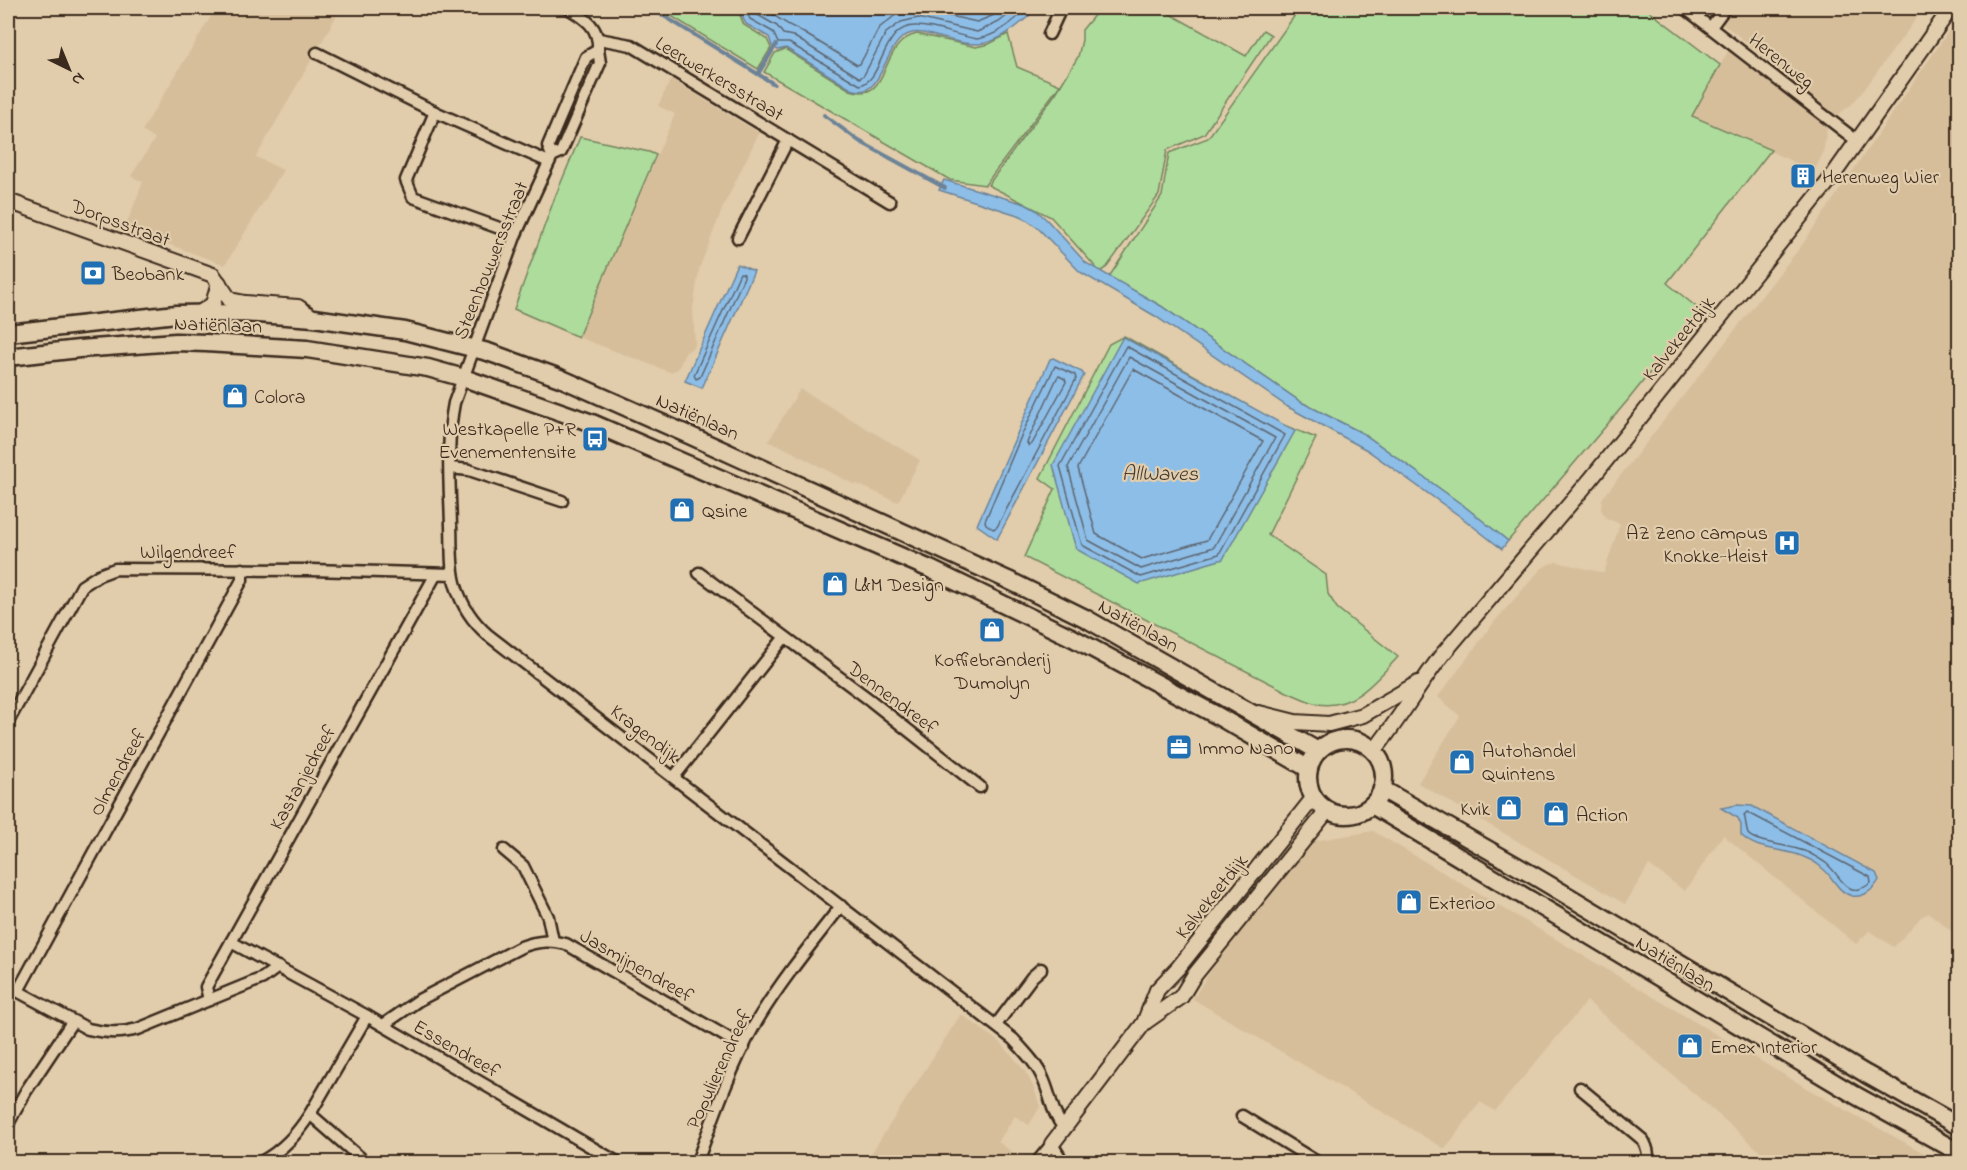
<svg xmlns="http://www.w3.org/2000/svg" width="1967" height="1170" font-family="'Indie Flower',sans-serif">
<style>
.built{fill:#d6be9b}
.green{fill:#aedc9c;stroke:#74835d;stroke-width:1.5}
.water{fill:#8dbee8;stroke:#6c8397;stroke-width:1.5}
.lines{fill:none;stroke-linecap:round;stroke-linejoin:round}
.shore{stroke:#5c656f;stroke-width:1.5}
.stream{stroke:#6c8397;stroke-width:4}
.minor-casing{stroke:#3b2a1e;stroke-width:15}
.tertiary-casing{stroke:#3b2a1e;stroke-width:18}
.primary-casing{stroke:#3b2a1e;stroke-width:21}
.minor{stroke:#e1ccab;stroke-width:10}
.tertiary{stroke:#e1ccab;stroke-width:14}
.primary{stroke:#e1ccab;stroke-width:16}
.labels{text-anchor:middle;stroke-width:4.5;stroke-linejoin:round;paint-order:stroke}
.street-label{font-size:20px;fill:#3b2a1e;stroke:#e1ccab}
.poi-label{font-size:20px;fill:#3b2a1e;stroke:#e1ccab;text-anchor:start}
.water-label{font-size:21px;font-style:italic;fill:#433932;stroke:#e1ccab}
</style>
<rect width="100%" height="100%" fill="#e1ccab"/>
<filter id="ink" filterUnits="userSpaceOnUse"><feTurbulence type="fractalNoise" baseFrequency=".0167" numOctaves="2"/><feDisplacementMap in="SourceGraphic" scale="12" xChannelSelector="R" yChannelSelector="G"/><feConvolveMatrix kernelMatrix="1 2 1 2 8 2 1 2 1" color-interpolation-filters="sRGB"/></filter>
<g filter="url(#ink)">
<g class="built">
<polygon points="216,8 341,8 256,157 283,170 225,265 125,228 143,182 131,176 155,139 142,131"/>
<polygon points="1700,8 1924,8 1863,91 1851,105 1836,116 1735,33"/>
<polygon points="1959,16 1959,937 1929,913 1921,917 1894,947 1869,931 1856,944 1723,835 1685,891 1649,865 1625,904 1418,783 1460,716 1438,697 1495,621 1541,569 1549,564 1557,562 1604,573 1620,524 1606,518 1601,509 1602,499 1802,245"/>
<polygon points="1730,48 1827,128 1823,153 1814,171 1691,116"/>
<polygon points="671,79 759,133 723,207 699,269 693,309 695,346 685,353 678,369 670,372 578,337 675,114 658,106"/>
<polygon points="800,389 920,460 898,502 857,484 855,485 777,444 768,442"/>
<polygon points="1373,831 1815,1093 1940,1162 1772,1162 1727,1122 1587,1001 1495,1111 1480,1102 1445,1149 1193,999 1217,960 1314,841"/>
<polygon points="961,1014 1002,1044 1025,1071 1034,1088 1040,1107 1029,1125 1015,1116 998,1142 1022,1159 1020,1162 871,1162 867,1160"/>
</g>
<g class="green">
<polygon points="658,8 737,8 744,25 767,39 771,48 758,69"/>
<polygon points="1100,8 1173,8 1170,14 1246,56 1263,30 1271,35 1204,134 1167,150 1159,195 1107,267 1100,272 1051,217 988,185 1056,93 1078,57 1082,40 1082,30"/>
<polygon points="1300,8 1645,8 1720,65 1692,116 1771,150 1667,283 1700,310 1628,400 1508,541 1464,506 1364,434 1301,402 1161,306 1109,277 1162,196 1169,153 1208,138"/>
<path d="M917 34 976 47 989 44 1008 34 1017 67 1060 85 985 185 950 180 764 72 775 53 785 49 850 90C892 104 878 42 917 34Z"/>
<polygon points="580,137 649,152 656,155 578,337 514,309 555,197"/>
<path d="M1124 336 1281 424 1316 438 1268 535 1326 575 1328 594 1337 608 1398 657C1376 680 1354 710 1318 704 1308 702 1297 696 1287 692L1024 557 1055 489 1040 478 1109 344Z"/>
</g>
<g class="water">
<path d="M738 8H1035C1031 16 1021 23 1013 29 982 52 968 44 935 36 927 34 920 31 912 33 881 40 886 102 851 89L786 48 778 50 772 46 769 37 746 24Z"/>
<polygon points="944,180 1025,204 1036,210 1047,220 1086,263 1161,306 1301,402 1364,434 1464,506 1508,541 1502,549 1461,517 1367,450 1288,407 1155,316 1080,272 1038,228 1021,216 939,190"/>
<polygon points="737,264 754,271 702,388 685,381"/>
<polygon points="1123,337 1295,431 1223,559 1139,584 1076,549 1053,465"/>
<polygon points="1053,358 1082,372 1084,375 997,539 977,525 1050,359"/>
<path d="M1737 805 1752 806 1876 873 1879 880C1874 889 1864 898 1852 896 1837 892 1833 876 1822 868 1818 864 1811 860 1806 858 1785 847 1759 853 1741 835V825L1738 818 1721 808Z"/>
</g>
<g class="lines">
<g class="shore">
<path d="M745 8 750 19 773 32 778 43H789L860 85C885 80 880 23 918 26 938 27 958 36 977 39 999 35 1013 21 1028 8"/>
<polyline points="753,8 756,14 777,26 783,34 793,36 860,78 864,75 886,33 901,22 918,18 977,32 999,22 1017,8"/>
<path d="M763 8C774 15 785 24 797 29L857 65 860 64 879 28 898 13 919 9 977 22 994 15 1004 8"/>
<polygon points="740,273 744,274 744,277 700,377 696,379 694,375"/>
<polygon points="1126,346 1285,435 1219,554 1141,577 1082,545 1060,466"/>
<polygon points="1129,357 1275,438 1214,547 1141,569 1088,540 1068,467"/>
<polygon points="1055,366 1075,375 1076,379 997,527 993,529 986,524 985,521 1022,434"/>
<polygon points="1133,369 1263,441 1207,540 1142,559 1096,534 1078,468"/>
<polygon points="1059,376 1065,379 1066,382 1032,444 1029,446 1027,443 1029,438 1057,378"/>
<path d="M1747 812 1870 877 1871 883C1847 901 1842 877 1827 864 1822 860 1816 857 1811 854 1796 845 1756 844 1748 834 1746 830 1746 820 1744 815Z"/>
</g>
<g class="stream">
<polyline points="651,8 774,84"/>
<polyline points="758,74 776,45"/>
<polyline points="824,115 859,141 945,188"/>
</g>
<defs>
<g id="minor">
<polyline points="1685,8 1857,141"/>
<polyline points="1711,27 1725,8"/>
<polyline points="1049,34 1061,8"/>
<polyline points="599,39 631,45 890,202"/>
<path d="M598 50 600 63 561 152 552 156 516 234 454 403C446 443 450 486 451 526 452 546 450 567 456 586 462 606 473 622 488 635L1013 1039C1024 1051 1038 1065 1044 1081 1051 1097 1052 1114 1064 1128"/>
<polyline points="317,53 435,112 406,180 413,197 516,234"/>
<polyline points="435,112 549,162"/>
<path d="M552 156 548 146 586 57 598 50C600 27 585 18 568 8"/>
<polyline points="738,238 788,140"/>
<polyline points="450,468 469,470 562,501"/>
<polyline points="699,573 870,700 980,787"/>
<polyline points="8,722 82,586 99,575 115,569 311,570 453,574"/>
<polyline points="674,777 784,638"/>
<polyline points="504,850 523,866 548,917 553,941"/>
<polyline points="231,942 367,1016 617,1162"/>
<path d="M8 986 88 1029C105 1033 120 1034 138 1029L263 978 278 967"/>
<polyline points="18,991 242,580 242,569"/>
<polyline points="209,1000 206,987 436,574"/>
<path d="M383 1025 419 1000 521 947C537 941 549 940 566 944L744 1047"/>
<polyline points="996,1025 1032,977 1041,969"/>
<path d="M1580 1088 1643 1140C1647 1147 1650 1155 1646 1162"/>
<polyline points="1242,1116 1317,1162"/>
<polyline points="8,1124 26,1091 72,1022"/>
<path d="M261 1162C283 1150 297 1134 310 1114"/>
<polyline points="365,1162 310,1114 367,1016"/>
<path d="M697 1162C713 1118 731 1067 754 1026 778 985 811 944 841 906"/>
<polyline points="1037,1162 1052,1144 1063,1162"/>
</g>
<g id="tertiary">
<polyline points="8,201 213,275 230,300 245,303 298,307 314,318"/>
<polyline points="201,312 213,304 219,283"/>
<polyline points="1259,713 1295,722 1329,724 1363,715 1418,683"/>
<path d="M1374 751C1399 720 1418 686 1442 655L1591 479 1829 181 1951 8"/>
<polyline points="1144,1023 1181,997 1193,977 1328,810"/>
<polyline points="1052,1144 1144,1023 1157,990 1178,968 1314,797"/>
</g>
<g id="primary">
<polyline points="8,333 176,314 242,313 314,318 405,331 488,352 560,378 691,436 1008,580 1085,618 1318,751"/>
<polyline points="8,357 79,349 176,342 206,343 307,349 428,368 464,378 592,423 930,569 1073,638 1216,715 1309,769"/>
<circle cx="1346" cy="777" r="38"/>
<polyline points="1382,789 1536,877 1866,1074 1960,1127"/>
<polyline points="1372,805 1855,1095 1960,1153"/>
</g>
</defs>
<use href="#minor" class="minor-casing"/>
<use href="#tertiary" class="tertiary-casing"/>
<use href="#primary" class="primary-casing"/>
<use href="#minor" class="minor"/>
<use href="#tertiary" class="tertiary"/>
<use href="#primary" class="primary"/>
</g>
</g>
<defs>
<symbol id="building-square" viewBox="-11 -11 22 22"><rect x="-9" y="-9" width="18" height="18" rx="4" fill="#1f6fb2" stroke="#e1ccab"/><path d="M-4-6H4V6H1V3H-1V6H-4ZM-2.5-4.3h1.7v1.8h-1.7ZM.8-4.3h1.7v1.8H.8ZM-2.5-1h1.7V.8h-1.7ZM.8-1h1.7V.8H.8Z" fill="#fff"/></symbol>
<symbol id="bank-square" viewBox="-11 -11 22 22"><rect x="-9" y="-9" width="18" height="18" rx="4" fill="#1f6fb2" stroke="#e1ccab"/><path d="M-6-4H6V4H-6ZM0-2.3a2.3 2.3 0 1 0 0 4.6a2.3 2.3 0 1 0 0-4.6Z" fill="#fff"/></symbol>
<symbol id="shop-square" viewBox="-11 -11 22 22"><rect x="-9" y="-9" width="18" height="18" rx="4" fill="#1f6fb2" stroke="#e1ccab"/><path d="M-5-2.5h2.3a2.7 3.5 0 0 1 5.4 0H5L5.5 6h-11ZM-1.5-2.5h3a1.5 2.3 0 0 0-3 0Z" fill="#fff"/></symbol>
<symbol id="bus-square" viewBox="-11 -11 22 22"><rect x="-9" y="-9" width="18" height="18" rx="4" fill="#1f6fb2" stroke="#e1ccab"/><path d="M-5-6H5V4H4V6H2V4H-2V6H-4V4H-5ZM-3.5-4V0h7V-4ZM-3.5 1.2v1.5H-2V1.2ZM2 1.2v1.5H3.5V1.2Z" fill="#fff"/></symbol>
<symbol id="hospital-square" viewBox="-11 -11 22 22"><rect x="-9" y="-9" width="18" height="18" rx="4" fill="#1f6fb2" stroke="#e1ccab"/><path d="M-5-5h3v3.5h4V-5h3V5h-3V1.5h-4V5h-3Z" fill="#fff"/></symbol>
<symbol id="office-square" viewBox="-11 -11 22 22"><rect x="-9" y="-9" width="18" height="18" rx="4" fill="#1f6fb2" stroke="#e1ccab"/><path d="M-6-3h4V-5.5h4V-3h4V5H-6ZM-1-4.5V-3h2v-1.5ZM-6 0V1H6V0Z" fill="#fff"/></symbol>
</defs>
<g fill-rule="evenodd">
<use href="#building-square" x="1788" y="161" width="30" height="30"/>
<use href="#bank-square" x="78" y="258" width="30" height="30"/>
<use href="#shop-square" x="220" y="381" width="30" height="30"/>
<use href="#bus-square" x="580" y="424" width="30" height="30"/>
<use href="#shop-square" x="667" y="495" width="30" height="30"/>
<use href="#hospital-square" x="1772" y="528" width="30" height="30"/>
<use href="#shop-square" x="820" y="569" width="30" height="30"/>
<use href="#shop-square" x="977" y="615" width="30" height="30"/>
<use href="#office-square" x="1164" y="732" width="30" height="30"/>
<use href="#shop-square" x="1447" y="747" width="30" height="30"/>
<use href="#shop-square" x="1494" y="793" width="30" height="30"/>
<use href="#shop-square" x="1541" y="799" width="30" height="30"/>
<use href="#shop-square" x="1394" y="887" width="30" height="30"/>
<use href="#shop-square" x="1675" y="1031" width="30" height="30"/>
</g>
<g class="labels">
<g class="street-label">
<text transform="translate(1782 60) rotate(38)" y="7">Herenweg</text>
<text transform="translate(720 78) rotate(31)" y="7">Leerwerkersstraat</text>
<text transform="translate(121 222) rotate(20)" y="7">Dorpsstraat</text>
<text transform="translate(490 260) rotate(-68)" y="7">Steenhouwersstraat</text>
<text transform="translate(218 324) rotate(2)" y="7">Natiënlaan</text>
<text transform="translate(1678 338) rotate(-51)" y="7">Kalvekeetdijk</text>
<text transform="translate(698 416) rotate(24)" y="7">Natiënlaan</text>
<text x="188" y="558">Wilgendreef</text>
<text transform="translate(1139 625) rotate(29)" y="7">Natiënlaan</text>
<text transform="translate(893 697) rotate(37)" y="7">Dennendreef</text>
<text transform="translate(646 733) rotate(38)" y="7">Kragendijk</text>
<text transform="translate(117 772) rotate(-61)" y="7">Olmendreef</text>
<text transform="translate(302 777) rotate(-61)" y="7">Kastanjedreef</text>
<text transform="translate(1211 896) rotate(-51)" y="7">Kalvekeetdijk</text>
<text transform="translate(1676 963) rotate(31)" y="7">Natiënlaan</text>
<text transform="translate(637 965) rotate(30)" y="7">Jasmijnendreef</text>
<text transform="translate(457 1048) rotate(30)" y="7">Essendreef</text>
<text transform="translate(718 1069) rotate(-65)" y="7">Populierendreef</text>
</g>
<g class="poi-label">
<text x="1822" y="183">Herenweg Wier</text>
<text x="112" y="280">Beobank</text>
<text x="254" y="403">Colora</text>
<text x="576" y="435" text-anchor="end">Westkapelle P+R<tspan x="576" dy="23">Evenementensite</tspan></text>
<text x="702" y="517">Qsine</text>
<text x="1768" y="539" text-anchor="end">AZ Zeno campus<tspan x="1768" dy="23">Knokke-Heist</tspan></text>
<text x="854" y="591">L&amp;M Design</text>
<text x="992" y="666" text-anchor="middle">Koffiebranderij<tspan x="992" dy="23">Dumolyn</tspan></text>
<text x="1198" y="754">Immo Nano</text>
<text x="1482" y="757">Autohandel<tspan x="1482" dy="23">Quintens</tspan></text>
<text x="1490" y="815" text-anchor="end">Kvik</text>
<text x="1576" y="821">Action</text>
<text x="1428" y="909">Exterioo</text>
<text x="1710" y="1053">Emex Interior</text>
</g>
<g class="water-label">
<text x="1160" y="480">AllWaves</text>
</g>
</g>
<rect width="1967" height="1170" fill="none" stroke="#e1ccab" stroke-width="30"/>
<rect x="15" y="15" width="1937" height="1140" fill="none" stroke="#3b2a1e" stroke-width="2" filter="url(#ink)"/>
<g transform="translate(69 69) rotate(137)" stroke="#e1ccab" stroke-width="4.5" paint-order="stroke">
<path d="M0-4.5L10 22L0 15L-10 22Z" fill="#3b2a1e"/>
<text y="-9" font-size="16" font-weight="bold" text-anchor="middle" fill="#3b2a1e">N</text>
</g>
</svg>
